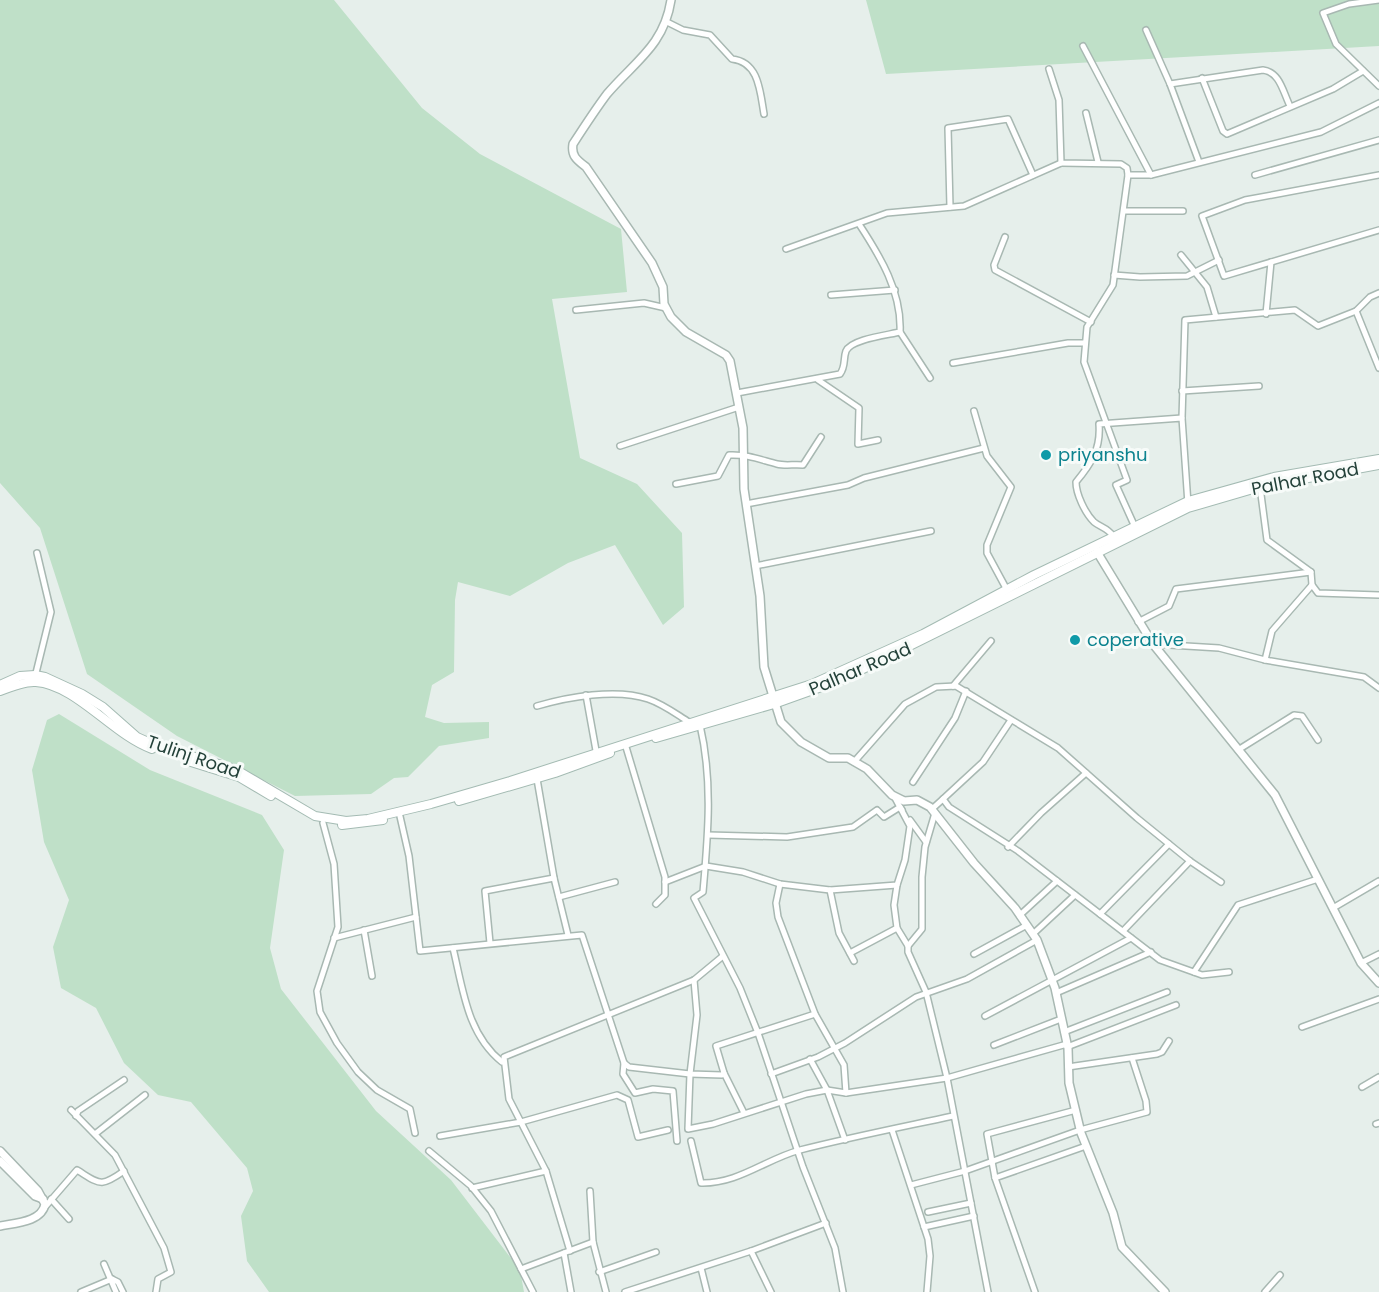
<svg xmlns="http://www.w3.org/2000/svg" width="1379" height="1292" font-family="Poppins,sans-serif">
<style>
.green{fill:#bfe0c8}
.lines{fill:none;stroke-linecap:round;stroke-linejoin:round}
.minor-casing{stroke:#a8b8b2;stroke-width:8}
.tertiary-casing{stroke:#a8b8b2;stroke-width:10}
.secondary-casing{stroke:#a4bbb3;stroke-width:10}
.minor{stroke:#fff;stroke-width:5}
.tertiary{stroke:#fff;stroke-width:7}
.secondary{stroke:#fff;stroke-width:8}
.culture-dot{fill:#0f9aa8;stroke:#f7fbf9;stroke-width:2}
.labels{text-anchor:middle;stroke-width:6;stroke-linejoin:round;paint-order:stroke}
.culture-label{font-size:18px;fill:#0d838f;stroke:#f7fbf9;text-anchor:start}
.street-label{font-size:18px;fill:#24423a;stroke:#f7fbf9}
</style>
<rect width="100%" height="100%" fill="#e6efeb"/>
<g class="green">
<polygon points="0,0 334,0 422,108 480,154 621,229 627,292 552,299 580,458 637,484 682,533 684,607 663,625 615,545 568,563 510,596 458,582 455,600 454,672 432,685 425,717 444,723 489,722 489,738 439,746 408,777 394,778 371,794 295,796 177,736 87,674 40,528 0,483"/>
<polygon points="866,0 1379,0 1379,46 886,74"/>
<polygon points="59,714 150,770 262,815 284,850 270,948 281,989 376,1111 451,1180 520,1270 524,1292 269,1292 247,1261 241,1216 253,1191 247,1168 191,1102 158,1095 124,1063 96,1008 61,988 53,947 69,900 44,842 32,770 47,720"/>
</g>
<g class="lines">
<defs>
<g id="minor">
<polyline points="1379,0 1349,4 1323,13 1336,44 1379,86"/>
<path d="M665 21 683 30 710 35 732 59C759 62 760 91 764 114"/>
<polyline points="1146,30 1170,84 1199,162"/>
<polyline points="1083,46 1151,175"/>
<polyline points="1049,69 1059,100 1061,163 1121,164 1127,168 1128,175"/>
<polyline points="1202,78 1223,131 1227,134 1333,89 1363,71"/>
<path d="M1170 84 1263 70C1280 72 1283 92 1290 106"/>
<polyline points="1086,113 1098,162"/>
<polyline points="1255,175 1379,140"/>
<polyline points="1379,175 1245,200 1202,216 1224,276 1379,230"/>
<polyline points="950,207 948,128 1008,119 1033,175"/>
<polyline points="1125,211 1183,211"/>
<polyline points="1005,237 994,265 995,270 1091,322"/>
<polyline points="786,249 887,213 964,206 1061,163"/>
<polyline points="1181,255 1207,287 1216,317"/>
<polyline points="1114,275 1140,277 1187,276 1219,260"/>
<polyline points="831,295 895,290"/>
<polyline points="576,310 644,303 666,308"/>
<polyline points="1356,311 1379,368"/>
<polyline points="1266,314 1271,262"/>
<polyline points="900,332 930,378"/>
<polyline points="953,363 1068,343 1084,343"/>
<polyline points="818,380 859,408 858,444 878,440"/>
<polyline points="1182,391 1259,386"/>
<path d="M737 393 840 374C846 366 843 359 846 351 851 339 888 335 900 332 902 292 880 256 859 224"/>
<polyline points="974,411 987,456 1011,487 987,545 987,553 1007,590"/>
<polyline points="1182,418 1185,320 1295,310 1318,326 1356,311 1370,297 1379,293"/>
<polyline points="620,446 739,407"/>
<path d="M676 484 718 476 729 455C747 454 761 460 777 464 785 466 795 464 803 465L821 437"/>
<polyline points="1260,487 1267,540 1311,572 1312,585 1318,593 1379,595"/>
<polyline points="746,504 848,485 864,478 984,448"/>
<polyline points="1135,527 1116,485 1127,480 1084,362 1087,327 1113,285 1128,175 1151,175 1321,132 1379,103"/>
<path d="M1113 536C1108 528 1100 527 1094 522 1085 513 1076 494 1076 482 1091 464 1101 449 1099 424L1182 418 1188 504"/>
<polyline points="755,566 931,531"/>
<polyline points="1138,622 1169,606 1176,589 1311,572"/>
<polyline points="1153,644 1219,648 1265,660 1364,677 1379,688"/>
<polyline points="1265,660 1272,631 1312,585"/>
<polyline points="35,677 51,612 37,553"/>
<polyline points="953,686 991,641"/>
<polyline points="586,695 597,756"/>
<path d="M537 706C568 697 616 688 648 699 663 704 676 714 689 722"/>
<path d="M700 725C713 781 708 835 703 892L694 898 740 988 758 1033 803 1167 835 1248 843 1292"/>
<polyline points="626,747 665,877 665,895 656,904"/>
<polyline points="1238,750 1294,715 1302,716 1318,740"/>
<polyline points="854,762 905,704 936,687 956,686 1058,748 1137,818 1190,861 1221,882"/>
<polyline points="537,779 554,878 568,935"/>
<polyline points="913,782 955,718 966,691"/>
<polyline points="943,799 983,762 1011,720"/>
<polyline points="932,809 943,799 949,807 1018,851 1160,960 1202,975 1229,972"/>
<polyline points="399,812 409,856 420,951 582,935 624,1063 629,1067 690,1074 722,1075 724,1073 716,1046 815,1014"/>
<polyline points="935,813 925,847 922,877 922,929 908,946 908,952 926,992 947,1078 988,1292"/>
<polyline points="910,820 926,842"/>
<polyline points="323,823 334,864 338,927 317,991 320,1012 337,1043 358,1072 377,1090 410,1109 415,1133"/>
<polyline points="708,835 787,837 853,827 877,810 884,817 900,807 902,810"/>
<polyline points="1008,847 1041,813 1086,773"/>
<polyline points="665,882 706,866 743,872 780,884 830,890 897,885 905,860 910,826 894,796"/>
<polyline points="780,884 776,903 778,917 815,1014 844,1065 846,1093"/>
<polyline points="830,890 839,933 854,961"/>
<polyline points="559,897 615,882"/>
<polyline points="1333,908 1379,881"/>
<polyline points="1100,914 1169,844"/>
<polyline points="1020,915 1057,881"/>
<polyline points="897,928 908,946"/>
<polyline points="364,930 372,976"/>
<polyline points="1123,931 1190,861"/>
<polyline points="1033,934 1075,895"/>
<polyline points="334,938 416,917"/>
<polyline points="490,943 485,891 554,878"/>
<path d="M453 948C463 989 467 1034 502 1062"/>
<polyline points="850,953 897,928 894,905 897,885"/>
<polyline points="974,954 1027,925"/>
<polyline points="1361,963 1379,954"/>
<polyline points="1194,972 1238,905 1318,879"/>
<polyline points="694,980 697,1015 690,1074 688,1129 713,1124 806,1094 827,1090 846,1093 947,1078 1067,1044"/>
<polyline points="1056,993 1151,952"/>
<polyline points="985,1016 1131,938"/>
<polyline points="1302,1027 1379,999"/>
<polyline points="1064,1032 1167,992"/>
<polyline points="994,1045 1061,1019"/>
<polyline points="1067,1047 1176,1005"/>
<polyline points="810,1059 827,1090 845,1140"/>
<polyline points="624,1063 623,1074 635,1093 653,1089 673,1091 677,1141"/>
<polyline points="1068,1067 1157,1054 1162,1052 1169,1041"/>
<polyline points="724,1073 744,1113"/>
<polyline points="771,1074 818,1057 845,1043 916,997 967,979 1037,940"/>
<polyline points="1362,1087 1379,1077"/>
<polyline points="71,1110 115,1155 164,1248 171,1272 158,1279 156,1292"/>
<polyline points="76,1116 78,1111 124,1080"/>
<polyline points="1376,1124 1379,1123"/>
<polyline points="892,1130 928,1239 930,1256 927,1292"/>
<polyline points="95,1134 145,1095"/>
<polyline points="440,1136 521,1122 617,1095 628,1100 638,1137 668,1130"/>
<path d="M691 1141 701 1183C738 1184 766 1159 800 1150 851 1137 902 1127 953 1116"/>
<polyline points="429,1151 471,1186 491,1211 533,1292"/>
<polyline points="995,1178 1086,1146"/>
<polyline points="911,1185 965,1171 1080,1130 1147,1112 1146,1101 1132,1058"/>
<polyline points="472,1188 546,1171"/>
<polyline points="590,1191 593,1242 606,1292"/>
<polyline points="51,1199 69,1219"/>
<path d="M45 1207 77 1170C100 1184 100 1188 124 1171"/>
<polyline points="928,1212 971,1203"/>
<polyline points="924,1227 974,1216"/>
<polyline points="570,1251 546,1171 509,1099 504,1057 694,980 723,956"/>
<polyline points="751,1251 826,1223"/>
<polyline points="564,1253 571,1292"/>
<polyline points="104,1264 116,1292"/>
<polyline points="701,1268 707,1292"/>
<polyline points="521,1269 593,1242"/>
<polyline points="599,1272 656,1252"/>
<polyline points="112,1279 118,1282 123,1292"/>
<polyline points="81,1292 112,1279"/>
<polyline points="625,1292 751,1251 771,1292"/>
<polyline points="1035,1292 995,1178 987,1134 1076,1110"/>
<polyline points="1265,1292 1280,1275"/>
</g>
<g id="tertiary">
<path d="M671 0C664 46 634 62 607 94 595 110 584 127 573 144 571 156 577 160 586 167L652 263 663 287 664 304 671 317 686 332 726 355 730 361 743 428 744 489 760 596 764 667 781 722 801 742 829 758H848L867 769 892 795 904 801 917 800 930 807 974 863 1015 908 1037 940 1055 988 1068 1048 1069 1083 1081 1133 1113 1213 1122 1247 1165 1292"/>
<polyline points="1097,552 1153,644 1275,795 1361,963 1379,983"/>
<path d="M0 1151 38 1191 45 1204C42 1222 15 1223 0 1226"/>
<polyline points="0,1161 35,1196 43,1199"/>
</g>
<g id="secondary">
<polyline points="0,685 20,676 35,675 45,677 82,694 103,707 137,737 155,745 235,769 315,816 346,821 368,819 431,804 510,781 812,684 923,634 1034,575 1188,501 1274,477 1379,459"/>
<path d="M0 691C10 687 25 681 36 682 76 685 113 735 152 749"/>
<polyline points="656,738 774,704 841,680 1188,508 1260,487 1379,465"/>
<polyline points="191,762 239,777 271,796"/>
<polyline points="459,801 555,773 610,753"/>
<polyline points="342,825 383,820"/>
</g>
</defs>
<use href="#minor" class="minor-casing"/>
<use href="#tertiary" class="tertiary-casing"/>
<use href="#secondary" class="secondary-casing"/>
<use href="#minor" class="minor"/>
<use href="#tertiary" class="tertiary"/>
<use href="#secondary" class="secondary"/>
</g>
<g class="culture-dot">
<circle cx="1046" cy="455" r="6"/>
<circle cx="1075" cy="640" r="6"/>
</g>
<g class="labels">
<g class="culture-label">
<text x="1058" y="461">priyanshu</text>
<text x="1087" y="646">coperative</text>
</g>
<g class="street-label">
<text transform="translate(1305 479) rotate(-11)" y="6">Palhar Road</text>
<text transform="translate(860 669) rotate(-23)" y="6">Palhar Road</text>
<text transform="translate(194 757) rotate(19)" y="6">Tulinj Road</text>
</g>
</g>
</svg>
